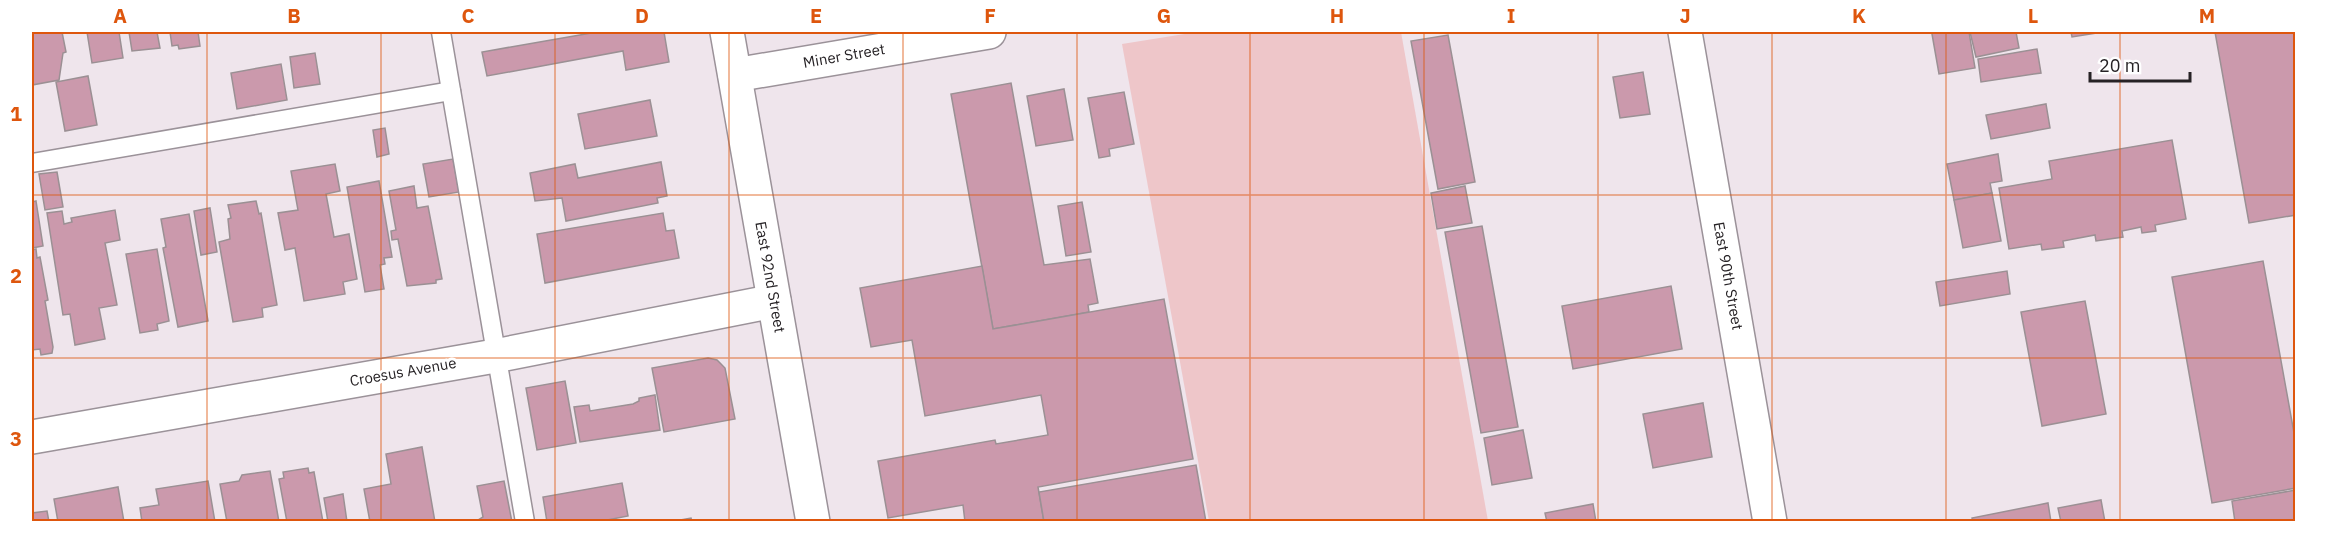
<svg xmlns="http://www.w3.org/2000/svg" width="2327" height="553" font-family="'IBM Plex Sans',sans-serif">
<style>
.green{fill:#eec6c9}
.building{fill:#cb99ac;stroke:#9b9094;stroke-width:1.5}
.lines{fill:none;stroke-linecap:round;stroke-linejoin:round}
.lane-casing{stroke:#9b9299;stroke-width:21}
.street-casing{stroke:#9b9299;stroke-width:36}
.secondary-casing{stroke:#9b9299;stroke-width:36}
.lane{stroke:#fff;stroke-width:18}
.street{stroke:#fff;stroke-width:33}
.secondary{stroke:#fff;stroke-width:33}
.grid{fill:none;stroke:#de560d;stroke-width:1.5;stroke-opacity:0.55}
.labels{text-anchor:middle;stroke-width:6;stroke-linejoin:round;paint-order:stroke}
.street-label{font-size:15px;fill:#262225;stroke:#fff}
.neatline{fill:none;stroke:#de560d;stroke-width:2}
.grid-label{font-size:20px;text-anchor:middle;font-weight:bold;fill:#de560d}
</style>
<rect width="100%" height="100%" fill="#efe5ec"/>
<polygon class="green" points="1197,32 1401,32 1488,521 1209,521 1122,44"/>
<g class="building">
<polygon points="32,32 62,32 66,52 63,53 59,80 32,85"/>
<polygon points="87,32 119,32 123,58 92,63"/>
<polygon points="129,32 157,32 160,48 132,51"/>
<polygon points="170,32 198,32 200,46 179,49 178,45 172,46"/>
<polygon points="597,32 664,32 669,62 626,70 623,51 487,76 482,52"/>
<polygon points="1935,32 1969,32 1975,68 1939,74 1932,34"/>
<polygon points="1970,32 2016,32 2019,48 1976,57"/>
<polygon points="2071,32 2103,32 2072,37"/>
<polygon points="2215,32 2296,32 2296,215 2249,223"/>
<polygon points="1448,35 1475,182 1438,189 1411,41"/>
<polygon points="2037,49 2041,73 1981,82 1978,59"/>
<polygon points="315,53 320,84 294,88 290,57"/>
<polygon points="281,64 287,100 237,109 231,73"/>
<polygon points="1643,72 1650,114 1620,118 1613,77"/>
<polygon points="88,76 97,125 65,131 56,82"/>
<polygon points="1011,83 1044,265 1090,259 1098,303 1088,305 1089,312 993,329 951,94"/>
<polygon points="1064,89 1073,140 1036,146 1027,96"/>
<polygon points="1124,92 1134,144 1109,149 1110,156 1099,158 1088,98"/>
<polygon points="650,100 657,136 585,149 578,114"/>
<polygon points="2046,104 2050,128 1991,139 1986,115"/>
<polygon points="385,128 389,154 377,157 373,130"/>
<polygon points="2172,140 2186,219 2155,225 2156,231 2142,233 2141,227 2122,231 2123,237 2096,241 2095,235 2063,241 2064,247 2042,250 2041,244 2009,249 1999,188 2052,179 2049,161"/>
<polygon points="1998,154 2002,181 1990,183 1992,193 1954,200 1947,164"/>
<polygon points="453,159 459,192 429,197 423,164"/>
<polygon points="661,162 667,196 657,198 658,203 566,221 562,198 535,201 530,173 575,164 578,178"/>
<polygon points="335,164 340,191 326,194 334,237 349,234 357,279 343,282 345,294 304,301 295,248 285,250 278,213 298,210 291,171"/>
<polygon points="57,172 63,207 45,210 39,174"/>
<polygon points="379,181 392,257 384,258 385,264 380,265 384,289 365,292 347,187"/>
<polygon points="414,186 417,208 428,206 442,279 436,280 436,283 407,286 398,239 392,240 391,231 396,230 389,191"/>
<polygon points="1465,186 1472,223 1437,229 1431,193"/>
<polygon points="1992,193 2001,241 1963,248 1954,200"/>
<polygon points="36,201 43,246 32,248 32,202"/>
<polygon points="256,201 259,214 261,213 277,305 262,308 263,317 233,322 219,242 230,239 228,219 231,218 228,205"/>
<polygon points="1082,202 1091,252 1066,256 1058,206"/>
<polygon points="210,208 217,252 201,255 194,211"/>
<polygon points="115,210 120,240 105,243 117,305 99,308 105,339 75,345 70,314 63,315 47,213 62,211 64,224 72,222 71,218"/>
<polygon points="663,213 666,231 674,230 679,258 545,283 537,234"/>
<polygon points="189,214 208,321 178,327 163,248 166,247 161,219"/>
<polygon points="1482,226 1518,427 1481,433 1445,232"/>
<polygon points="36,249 37,258 40,257 48,300 45,301 53,347 52,353 41,355 40,349 32,350 32,250"/>
<polygon points="157,249 169,321 157,324 158,330 140,333 126,254"/>
<polygon points="2263,261 2296,444 2296,488 2212,503 2172,277"/>
<polygon points="982,266 993,329 1164,299 1193,459 1038,487 1044,522 965,522 963,505 888,518 878,461 995,440 996,444 1048,435 1041,395 925,416 912,340 871,347 860,288"/>
<polygon points="2007,271 2010,294 1940,306 1936,282"/>
<polygon points="1671,286 1682,349 1573,369 1562,306"/>
<polygon points="2085,301 2106,414 2042,426 2021,312"/>
<polygon points="708,358 717,360 725,368 735,419 664,432 652,368"/>
<polygon points="565,381 576,443 537,450 526,388"/>
<polygon points="655,395 660,430 580,442 574,407 589,405 590,411 633,404 639,401 639,398"/>
<polygon points="1703,403 1712,457 1653,468 1643,414"/>
<polygon points="1523,430 1532,478 1492,485 1484,438"/>
<polygon points="422,447 435,522 370,522 364,489 391,484 386,454"/>
<polygon points="1196,465 1206,522 1044,522 1039,492"/>
<polygon points="308,468 309,473 314,472 323,522 287,522 279,479 284,478 283,472"/>
<polygon points="270,471 279,522 227,522 220,484 239,481 242,475"/>
<polygon points="208,481 215,522 142,522 140,508 159,505 156,489"/>
<polygon points="504,481 512,522 475,522 483,517 477,486"/>
<polygon points="622,483 628,516 597,522 547,522 543,497"/>
<polygon points="118,487 124,522 58,522 54,499"/>
<polygon points="2296,490 2296,522 2235,522 2232,501"/>
<polygon points="343,494 347,522 328,522 324,498"/>
<polygon points="2101,500 2105,522 2061,522 2058,508"/>
<polygon points="2048,503 2051,522 1973,522 1972,518"/>
<polygon points="1593,504 1596,522 1547,522 1545,513"/>
<polygon points="47,511 49,522 33,522 32,513"/>
<polygon points="691,518 692,522 669,522"/>
</g>
<g class="lines">
<defs>
<g id="lane">
<polyline points="441,32 525,522"/>
<polyline points="32,163 451,91"/>
</g>
<g id="street">
<polyline points="1685,32 1770,522"/>
<polyline points="735,75 989,32"/>
<polyline points="32,437 495,356 774,301"/>
</g>
<polyline id="secondary" points="727,32 813,522"/>
</defs>
<use href="#lane" class="lane-casing"/>
<use href="#street" class="street-casing"/>
<use href="#secondary" class="secondary-casing"/>
<use href="#lane" class="lane"/>
<use href="#street" class="street"/>
<use href="#secondary" class="secondary"/>
</g>
<path class="grid" d="M207 32V522M381 32V522M555 32V522M729 32V522M903 32V522M1077 32V522M1250 32V522M1424 32V522M1598 32V522M1772 32V522M1946 32V522M2120 32V522M32 195H2296M32 358H2296"/>
<g class="labels">
<g class="street-label">
<text transform="translate(844 56) rotate(-10)" y="5">Miner Street</text>
<text transform="translate(1728 276) rotate(80)" y="5">East 90th Street</text>
<text transform="translate(770 277) rotate(80)" y="5">East 92nd Street</text>
<text transform="translate(403 372) rotate(-10)" y="5">Croesus Avenue</text>
</g>
</g>
<rect width="2327" height="553" fill="none" stroke="#ffffff" stroke-width="66"/>
<path d="M2090 72v9h100v-9" fill="none" stroke="#262225" stroke-width="3"/>
<text x="2099" y="72" font-size="18" fill="#262225" stroke="#ffffff" stroke-width="4.5" paint-order="stroke">20 m</text>
<rect x="33" y="33" width="2261" height="487" class="neatline"/>
<g class="grid-label">
<text x="120" y="23">A</text>
<text x="294" y="23">B</text>
<text x="468" y="23">C</text>
<text x="642" y="23">D</text>
<text x="816" y="23">E</text>
<text x="990" y="23">F</text>
<text x="1164" y="23">G</text>
<text x="1337" y="23">H</text>
<text x="1511" y="23">I</text>
<text x="1685" y="23">J</text>
<text x="1859" y="23">K</text>
<text x="2033" y="23">L</text>
<text x="2207" y="23">M</text>
<text x="16" y="121">1</text>
<text x="16" y="283">2</text>
<text x="16" y="446">3</text>
</g>
</svg>
